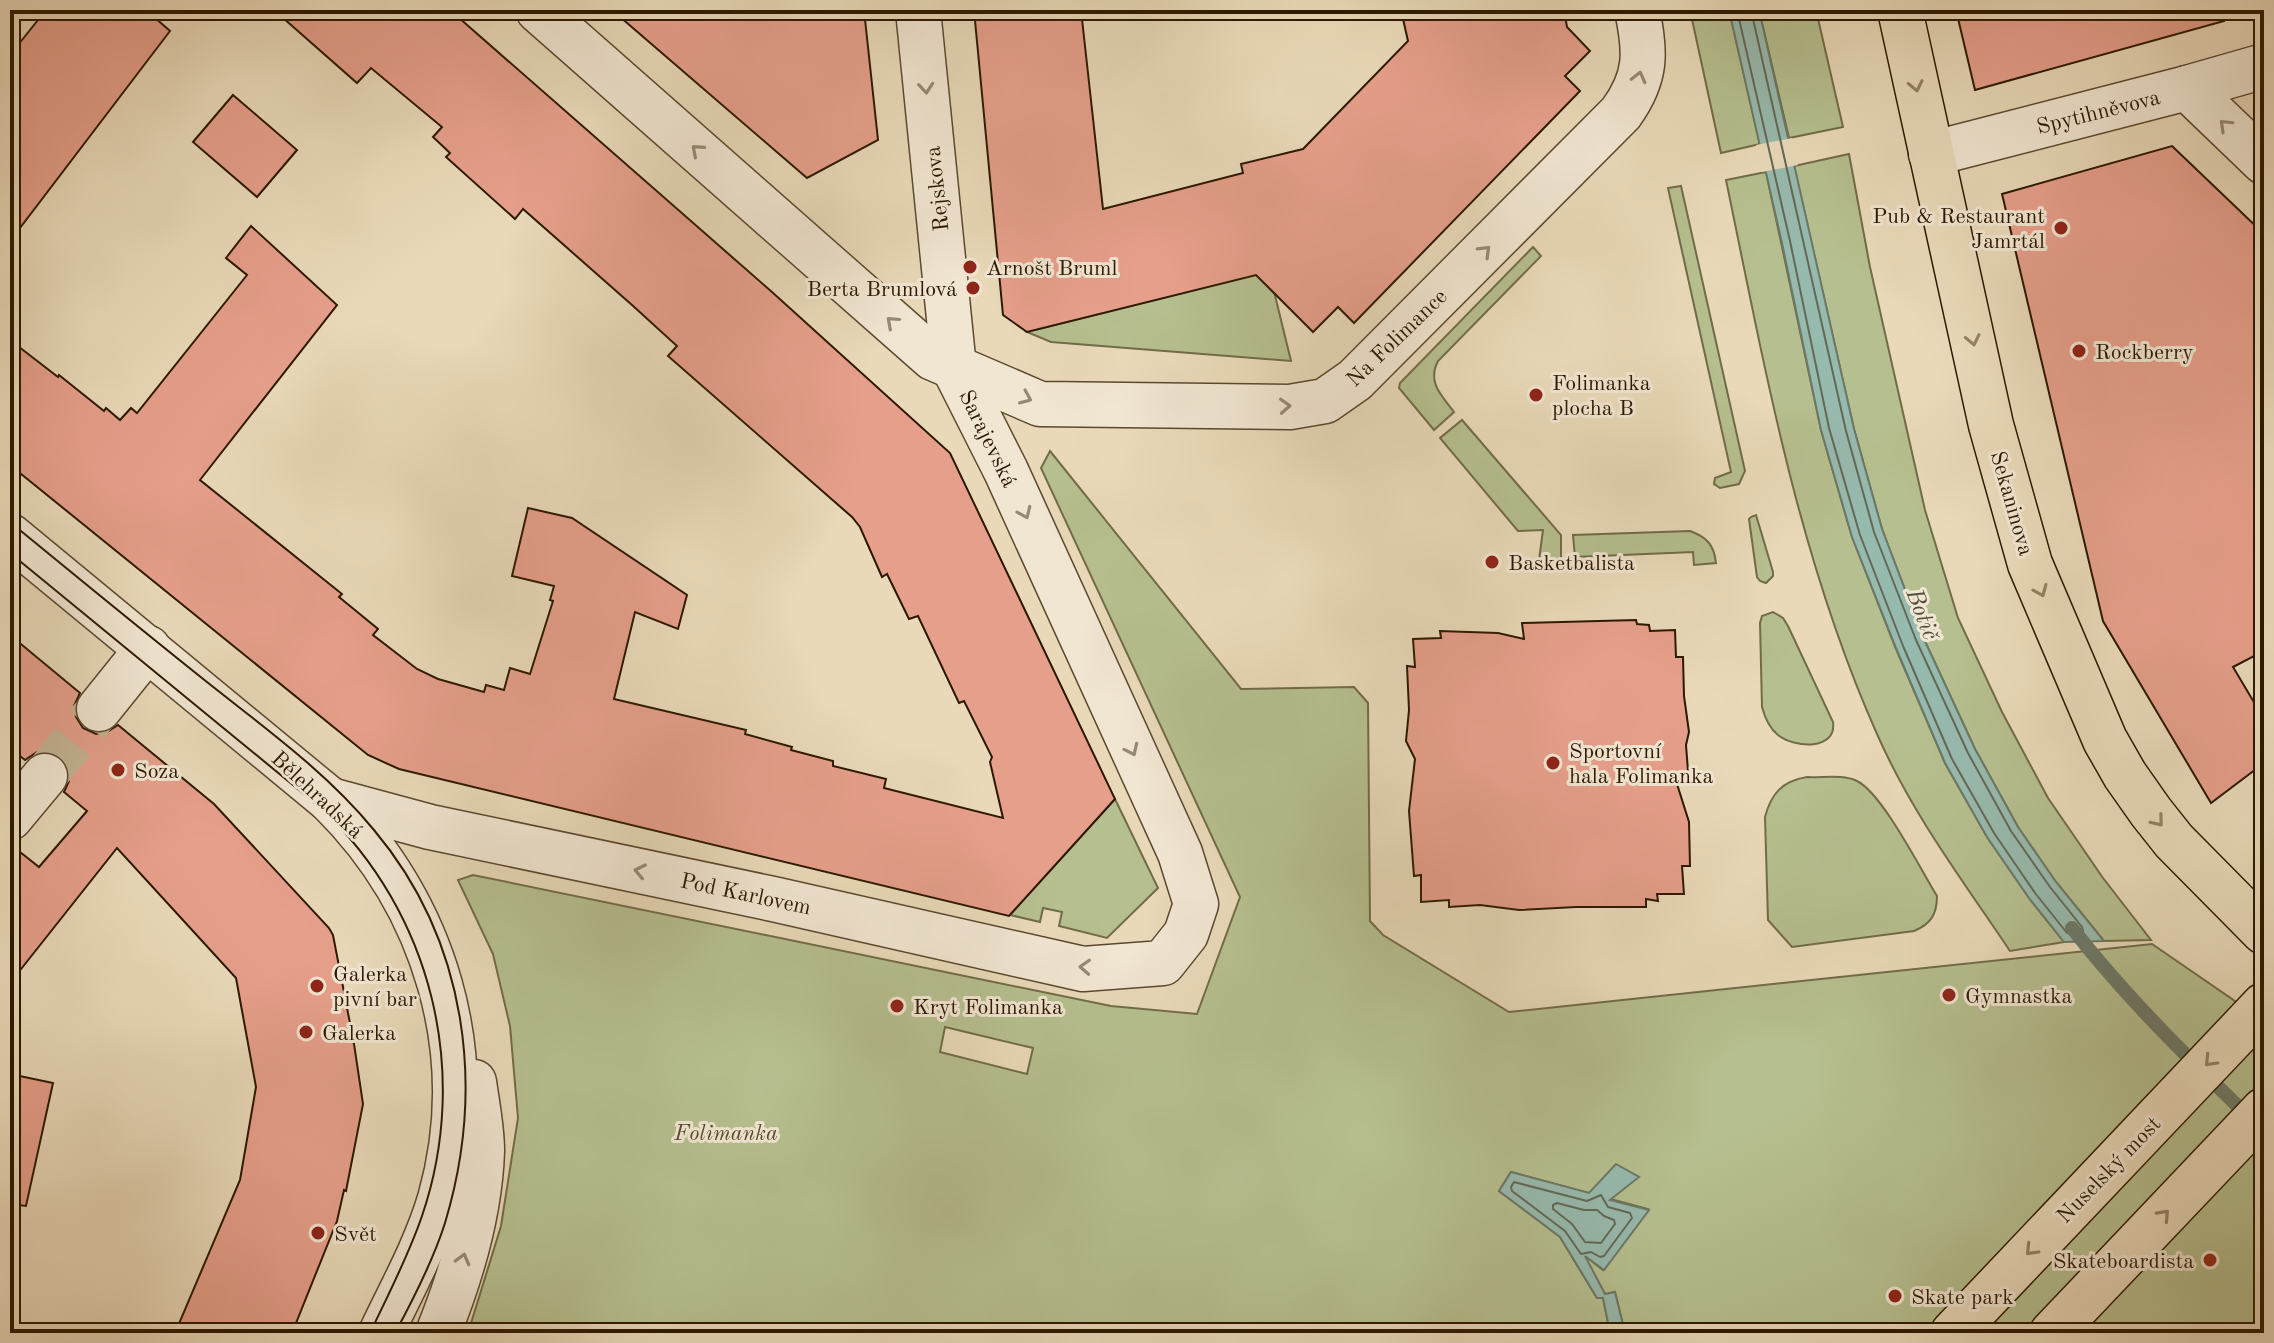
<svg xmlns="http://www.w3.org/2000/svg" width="2274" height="1343" font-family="'Old Standard TT',serif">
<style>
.green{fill:#b6bf8f;stroke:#716c48;stroke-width:2;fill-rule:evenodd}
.water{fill:#97baae;stroke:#6c7968;stroke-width:2}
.pier{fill:#e9d9b9}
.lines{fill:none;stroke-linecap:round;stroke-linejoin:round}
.shore{stroke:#626957;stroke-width:2}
.stream{stroke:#6c7968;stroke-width:14}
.building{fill:#e69f8b;stroke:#2c1800;stroke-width:2}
.minor-tunnel{stroke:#c3b294;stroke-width:44;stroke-dasharray:44 22;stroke-linecap:butt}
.minor-casing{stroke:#5b482e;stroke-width:47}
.major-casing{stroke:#2c1800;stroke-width:47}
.minor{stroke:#f1e6d2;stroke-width:44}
.major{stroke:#e9d9b9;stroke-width:44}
.tram{stroke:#2c1800;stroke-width:2}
.oneway{stroke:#988974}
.oneway2{stroke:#948266}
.poi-dot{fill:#8f2418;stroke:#f1e6d2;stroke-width:3}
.labels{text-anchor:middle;stroke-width:6;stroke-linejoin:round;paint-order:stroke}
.street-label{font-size:22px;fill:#2c1800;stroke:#f1e6d2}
.poi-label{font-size:22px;fill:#2c1800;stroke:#f1e6d2;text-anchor:start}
.park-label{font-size:22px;font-style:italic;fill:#554a2b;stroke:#f1e6d2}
.water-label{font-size:24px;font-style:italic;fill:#51513d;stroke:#f1e6d2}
</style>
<rect width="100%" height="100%" fill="#e9d9b9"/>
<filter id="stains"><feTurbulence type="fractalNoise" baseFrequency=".0025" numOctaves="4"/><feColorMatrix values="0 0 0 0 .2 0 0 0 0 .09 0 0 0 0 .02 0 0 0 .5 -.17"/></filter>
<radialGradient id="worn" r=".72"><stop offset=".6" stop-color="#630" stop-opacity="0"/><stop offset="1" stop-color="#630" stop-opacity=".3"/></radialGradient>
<g class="green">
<polygon points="1690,10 1729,10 1760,144 1721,153"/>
<polygon points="1759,10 1816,10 1843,127 1789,138"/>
<polygon points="1849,154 1870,267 1925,510 1958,618 2002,712 2048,798 2103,878 2151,940 2104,941 2056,882 2018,827 1975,749 1923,637 1882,529 1854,429 1794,166"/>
<path d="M1766 172 1821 430 1852 537 1896 649 1945 763 1987 837 2029 898 2064 942 2010 951C1963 881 1911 812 1877 734 1798 557 1765 368 1726 180Z"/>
<polygon points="1681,186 1745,471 1739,484 1720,488 1714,484 1715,478 1731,472 1668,188"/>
<path d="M1533 247 1541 256 1438 361C1427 382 1441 395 1454 412L1434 430 1399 388 1400 383Z"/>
<polygon points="1269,271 1291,361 1051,342 1027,332"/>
<polygon points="1462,420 1561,535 1561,559 1539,560 1543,530 1518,531 1440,438"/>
<path d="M1050 451 1241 689 1354 687 1368 703 1370 921 1383 935 1509 1012 2152 944 2264 1021V1333H1625L1615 1292 1605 1294 1583 1254 1603 1270 1648 1209 1511 1172 1499 1191 1560 1237 1597 1298 1603 1297 1610 1333H1595L1582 1325 1577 1333H468L501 1226 518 1118 510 1026 493 954 458 880 473 875 1111 1006 1197 1014 1240 897 1041 468ZM945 1027 1033 1048 1027 1074 940 1052Z"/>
<polygon points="1756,515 1773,572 1773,576 1766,583 1760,581 1757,577 1749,519 1751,517"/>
<path d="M1690 531C1707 537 1714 545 1716 563L1694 565 1693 552 1575 557 1573 535Z"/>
<path d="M1773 612 1783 618 1788 626 1833 722C1837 751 1794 748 1778 735 1769 728 1765 718 1762 707L1760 623 1762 616Z"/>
<path d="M1807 777C1822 778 1843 774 1857 781 1882 793 1921 870 1937 896 1937 914 1931 924 1914 931L1792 947 1768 920 1765 817C1771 794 1782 781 1807 777Z"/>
<polygon points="1115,799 1158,888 1107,938 1059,926 1062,912 1043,908 1040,922 1010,915"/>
</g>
<g class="water">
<polygon points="1729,10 1759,10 1854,429 1882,529 1923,637 1975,749 2018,827 2056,882 2104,941 2064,942 2029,898 1987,837 1945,763 1896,648 1852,537 1821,430 1782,243"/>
<polygon points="1616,1164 1639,1177 1610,1200 1649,1210 1604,1270 1585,1256 1605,1294 1615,1292 1625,1333 1610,1333 1603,1298 1597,1298 1560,1237 1499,1191 1511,1172 1589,1193"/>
</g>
<polygon class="pier" points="1792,138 1798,165 1762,172 1756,145"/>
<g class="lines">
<g class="shore">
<polyline points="1737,10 1790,241 1829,428 1860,535 1903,646 1952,759 1994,833 2035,893 2067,933 2080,933 2083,931 2082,927 2050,887 2011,831 1968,753 1916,640 1874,532 1846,431 1751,10"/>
<polygon points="1514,1182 1587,1201 1601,1195 1608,1207 1630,1213 1632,1218 1604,1256 1600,1257 1591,1252 1581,1254 1565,1231 1512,1191 1511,1187"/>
<polygon points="1557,1203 1584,1210 1597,1210 1604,1216 1614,1220 1615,1224 1601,1243 1585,1242 1572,1224 1553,1209 1553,1205"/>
</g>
<path class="stream" d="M2072 928C2125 996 2187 1057 2249 1117"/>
</g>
<g class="building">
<polygon points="46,10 146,10 170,31 10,241 10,55"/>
<polygon points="274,10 450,10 772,292 950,453 1115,799 1009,916 399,769 368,755 10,465 10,340 58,377 59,375 104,411 106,408 120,420 131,408 137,413 247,275 226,258 251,226 337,305 200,480 342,594 339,597 378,629 373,635 417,669 438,679 484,692 486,685 504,690 510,668 530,674 553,601 550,600 554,586 512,576 528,508 572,518 687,595 678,629 635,612 614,699 746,730 745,734 792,747 791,750 833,761 833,766 886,779 884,788 1003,818 990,762 992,757 964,701 959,703 918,616 909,619 887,574 882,577 860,527 852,517 668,356 677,346 632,305 523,209 515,219 446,157 450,153 433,137 442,127 371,68 357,83"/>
<polygon points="612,10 864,10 878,140 807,178"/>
<polygon points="974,10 1081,10 1103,209 1243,173 1241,164 1303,149 1408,41 1401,10 1564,10 1567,27 1590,51 1565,76 1580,91 1354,323 1338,307 1313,332 1256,275 1027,332 1003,315"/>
<polygon points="1956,10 2223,10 2224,21 1975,90"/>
<polygon points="233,95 297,150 257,197 193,142"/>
<polygon points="2172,146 2264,234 2264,651 2233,667 2264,719 2264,763 2211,803 2103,621 2002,194"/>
<polygon points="1636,620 1637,624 1649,625 1650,631 1675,630 1676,657 1683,657 1684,696 1689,732 1686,745 1689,784 1677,784 1689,822 1690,866 1682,866 1684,894 1657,894 1658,901 1646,899 1646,907 1576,907 1519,910 1480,905 1449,907 1449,900 1421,902 1421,875 1414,876 1409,811 1415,759 1406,741 1409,710 1407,666 1415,667 1413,639 1441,638 1440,631 1498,633 1524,639 1522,623"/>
<polygon points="10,635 80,693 74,706 76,717 83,728 96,734 107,732 118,725 214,804 329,928 333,935 354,1044 363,1104 346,1191 344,1190 337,1221 292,1333 175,1333 240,1180 256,1087 236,978 117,848 10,983 10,844 39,867 87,811 64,792 69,781 69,768 60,756 50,752 37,752 25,760 10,748"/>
<polygon points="10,1074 53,1083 26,1206 10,1204"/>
</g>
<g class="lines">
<polyline class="minor-tunnel" points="45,776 99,709"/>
<defs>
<g id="minor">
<path d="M538 10 933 358 1040 404 1290 407 1325 401 1355 380 1621 113C1647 77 1646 52 1637 10"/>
<polyline points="2187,88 2264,162"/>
<polyline points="1931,154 2187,88 2264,66"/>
<path d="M10 536 330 800C435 904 481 1054 440 1199 426 1246 402 1289 381 1333"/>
<polyline points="99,709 148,648"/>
<polyline points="330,800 430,827 773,899 1083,969 1163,963 1186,934 1196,904 1180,853 1006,471 954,368 918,10"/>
<polyline points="10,818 45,776"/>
<path d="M438 1333C461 1276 480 1213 482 1151 482 1128 477 1104 474 1082"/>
</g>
<g id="major">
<polyline points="1900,10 1991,425 2030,564 2105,740 2125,775 2151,812 2174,841 2264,932"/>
<polyline points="1953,1333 2264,1005"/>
<polyline points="2052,1333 2264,1110"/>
</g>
</defs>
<use href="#minor" class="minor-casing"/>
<use href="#major" class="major-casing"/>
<use href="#minor" class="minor"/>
<use href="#major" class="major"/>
<g class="tram">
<path d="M10 522C77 577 144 632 212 686 269 731 328 774 374 830 467 941 486 1087 445 1223 433 1261 414 1298 395 1333"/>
<path d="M10 553 321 808C432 913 471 1072 422 1216 408 1257 388 1295 370 1333"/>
</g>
</g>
<defs><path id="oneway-chevron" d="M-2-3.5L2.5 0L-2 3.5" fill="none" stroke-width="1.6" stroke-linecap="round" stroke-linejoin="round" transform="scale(2)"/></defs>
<g class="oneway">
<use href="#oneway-chevron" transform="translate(1639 77) rotate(-76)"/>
<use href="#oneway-chevron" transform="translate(926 88) rotate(85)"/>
<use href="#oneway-chevron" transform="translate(2225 125) rotate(-136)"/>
<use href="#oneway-chevron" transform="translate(697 150) rotate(-139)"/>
<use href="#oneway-chevron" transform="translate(1485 251) rotate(-45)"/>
<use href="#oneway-chevron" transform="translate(892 322) rotate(-138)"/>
<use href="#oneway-chevron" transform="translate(1026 398) rotate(23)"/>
<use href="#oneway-chevron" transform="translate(1285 406) rotate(-3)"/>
<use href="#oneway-chevron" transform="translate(1025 513) rotate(66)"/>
<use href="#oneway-chevron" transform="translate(1132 750) rotate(65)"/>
<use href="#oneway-chevron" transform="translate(640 871) rotate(-168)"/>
<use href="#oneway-chevron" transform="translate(1085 967) rotate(-177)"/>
<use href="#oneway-chevron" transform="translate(463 1259) rotate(-75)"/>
</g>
<g class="oneway2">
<use href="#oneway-chevron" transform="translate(1916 86) rotate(78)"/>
<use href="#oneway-chevron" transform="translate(1973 340) rotate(78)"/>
<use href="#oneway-chevron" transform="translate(2041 591) rotate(67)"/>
<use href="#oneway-chevron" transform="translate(2158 821) rotate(51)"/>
<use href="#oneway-chevron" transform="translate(2210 1061) rotate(134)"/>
<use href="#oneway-chevron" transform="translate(2164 1215) rotate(-47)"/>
<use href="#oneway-chevron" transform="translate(2031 1250) rotate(134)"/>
</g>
<g class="poi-dot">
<circle cx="2061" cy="228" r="8"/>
<circle cx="970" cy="267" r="8"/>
<circle cx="973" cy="288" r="8"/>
<circle cx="2079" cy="351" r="8"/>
<circle cx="1536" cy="395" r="8"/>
<circle cx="1492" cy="562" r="8"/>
<circle cx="1553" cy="763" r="8"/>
<circle cx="118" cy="770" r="8"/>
<circle cx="317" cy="986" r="8"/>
<circle cx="1949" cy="995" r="8"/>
<circle cx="897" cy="1006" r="8"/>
<circle cx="306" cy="1032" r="8"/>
<circle cx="318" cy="1233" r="8"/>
<circle cx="2210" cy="1260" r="8"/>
<circle cx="1895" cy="1296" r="8"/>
</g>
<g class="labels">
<g class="street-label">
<text transform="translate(2098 111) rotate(-14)" y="8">Spytihněvova</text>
<text transform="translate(936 189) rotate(-96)" y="8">Rejskova</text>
<text transform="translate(1396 337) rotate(-44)" y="8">Na Folimance</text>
<text transform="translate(989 438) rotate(64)" y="8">Sarajevská</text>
<text transform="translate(2013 503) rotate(74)" y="8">Sekaninova</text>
<text transform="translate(318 794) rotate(43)" y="8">Bělehradská</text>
<text transform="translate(746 893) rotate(12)" y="8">Pod Karlovem</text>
<text transform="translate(2108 1169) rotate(-46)" y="8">Nuselský most</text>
</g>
<g class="poi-label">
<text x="2045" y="223" text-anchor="end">Pub &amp; Restaurant<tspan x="2045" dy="25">Jamrtál</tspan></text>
<text x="986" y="275">Arnošt Bruml</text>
<text x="957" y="296" text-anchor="end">Berta Brumlová</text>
<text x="2095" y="359">Rockberry</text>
<text x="1552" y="390">Folimanka<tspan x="1552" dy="25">plocha B</tspan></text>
<text x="1508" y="570">Basketbalista</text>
<text x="1569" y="758">Sportovní<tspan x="1569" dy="25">hala Folimanka</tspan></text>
<text x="134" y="778">Soza</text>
<text x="333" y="981">Galerka<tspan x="333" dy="25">pivní bar</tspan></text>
<text x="1965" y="1003">Gymnastka</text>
<text x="913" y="1014">Kryt Folimanka</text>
<text x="322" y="1040">Galerka</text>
<text x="334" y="1241">Svět</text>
<text x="2194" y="1268" text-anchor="end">Skateboardista</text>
<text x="1911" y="1304">Skate park</text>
</g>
<g class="park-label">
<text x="726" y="1140">Folimanka</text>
</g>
<g class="water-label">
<text transform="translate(1923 614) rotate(69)" y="8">Botič</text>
</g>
</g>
<rect width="2274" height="1343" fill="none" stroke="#e9d9b9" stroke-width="40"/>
<rect x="12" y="12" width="2250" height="1319" fill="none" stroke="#2c1800" stroke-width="4"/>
<rect x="20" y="20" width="2234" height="1303" fill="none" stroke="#2c1800" stroke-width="2"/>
<rect width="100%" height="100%" filter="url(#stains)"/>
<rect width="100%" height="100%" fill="url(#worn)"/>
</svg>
